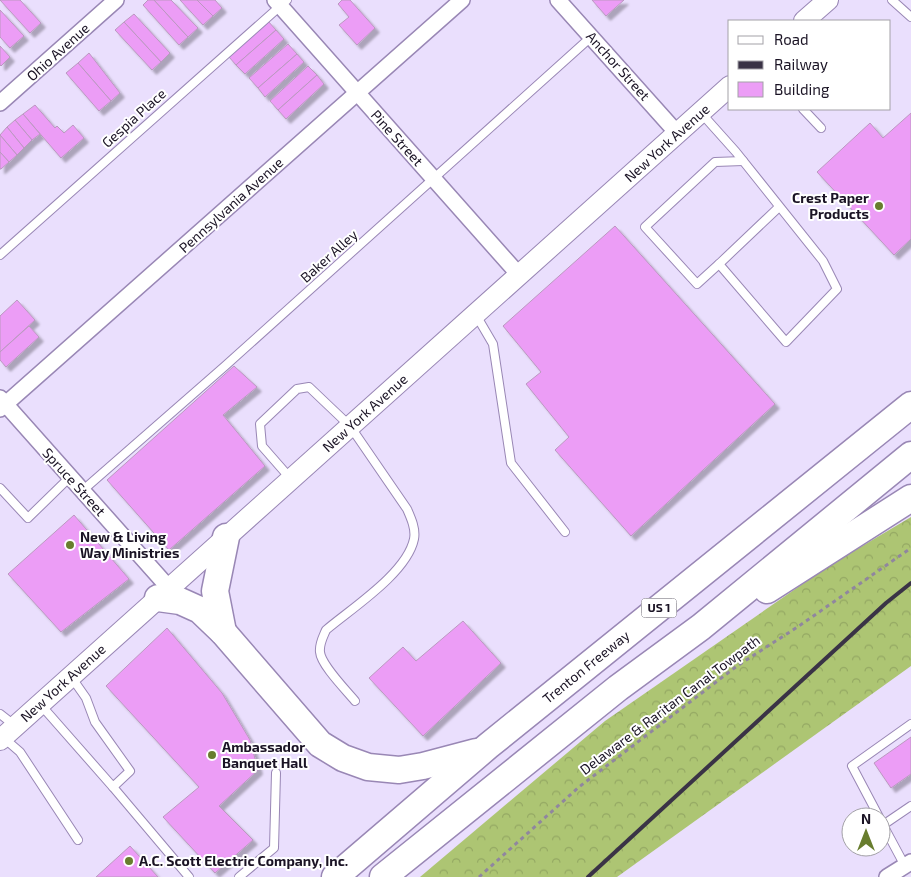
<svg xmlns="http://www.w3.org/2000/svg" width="911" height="877" font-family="'Exo 2',sans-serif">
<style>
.forest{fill:url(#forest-crowns)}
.building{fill:#ec9df6;stroke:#bb98c0;filter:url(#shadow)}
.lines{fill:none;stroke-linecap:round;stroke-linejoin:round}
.lane-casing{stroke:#9987b5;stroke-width:10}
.street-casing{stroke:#9987b5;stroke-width:18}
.secondary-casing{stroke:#9987b5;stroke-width:22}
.highway-casing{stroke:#9987b5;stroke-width:29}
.path{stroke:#90869f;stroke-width:3;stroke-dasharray:4 4;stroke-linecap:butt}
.lane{stroke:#fff;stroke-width:8}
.street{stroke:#fff;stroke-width:15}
.secondary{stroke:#fff;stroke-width:20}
.highway{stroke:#fff;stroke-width:26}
.rail{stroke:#3a3346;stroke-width:4}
.poi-dot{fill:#687d2e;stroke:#fff;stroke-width:2}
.labels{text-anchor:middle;stroke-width:4;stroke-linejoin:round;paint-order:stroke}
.shield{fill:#fff;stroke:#5f5a66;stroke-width:1}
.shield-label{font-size:12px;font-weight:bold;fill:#1a1324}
.street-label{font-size:14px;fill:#1a1324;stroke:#fff}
.poi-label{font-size:14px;font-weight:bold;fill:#1a1324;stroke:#fff;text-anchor:start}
</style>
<defs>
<pattern id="forest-crowns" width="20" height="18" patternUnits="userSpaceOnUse" patternTransform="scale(1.25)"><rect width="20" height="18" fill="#adc573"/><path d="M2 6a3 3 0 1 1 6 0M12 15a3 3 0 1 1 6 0" fill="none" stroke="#94a863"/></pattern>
<filter id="shadow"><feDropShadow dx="4.5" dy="4.5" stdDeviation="1" flood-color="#0004"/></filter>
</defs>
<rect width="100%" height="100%" fill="#eadffd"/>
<polygon class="forest" points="911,517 911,666 617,877 420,877 605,721 827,567"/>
<g class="building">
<polygon points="0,0 20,0 41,23 30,33"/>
<polygon points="148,0 154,0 188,37 179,45 143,5"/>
<polygon points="154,0 171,0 198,28 188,37"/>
<polygon points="180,0 197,0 213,16 203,25"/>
<polygon points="197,0 215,0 222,8 213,16"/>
<polygon points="342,0 350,0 375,28 357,45 339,25 349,17 338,4"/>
<polygon points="592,0 624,0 606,16"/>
<polygon points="0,10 24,36 10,48 0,37"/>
<polygon points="134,14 170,53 161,62 124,22"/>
<polygon points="268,21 276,30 236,65 229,57"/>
<polygon points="124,22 161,62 152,70 115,30"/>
<polygon points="276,30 284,39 245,74 236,65"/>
<polygon points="288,44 297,54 258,88 249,78"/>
<polygon points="0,46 10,57 1,66 0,65"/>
<polygon points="89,53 120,93 111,101 78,63"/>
<polygon points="297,54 304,62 265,97 258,88"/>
<polygon points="78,63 111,101 99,111 66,73"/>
<polygon points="308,66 317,75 278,110 270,101"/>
<polygon points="317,75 324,84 286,119 278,110"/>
<polygon points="35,105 55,128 57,126 64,133 73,125 84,138 61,158 23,114"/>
<polygon points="911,113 911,239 894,255 817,172 870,123 883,138"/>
<polygon points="23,114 40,134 32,140 15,120"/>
<polygon points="15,120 32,140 24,148 7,127"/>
<polygon points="7,127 24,148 17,155 0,135"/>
<polygon points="0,135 17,155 9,162 0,152"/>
<polygon points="0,152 9,162 1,169 0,169"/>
<polygon points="615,226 775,404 631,536 555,450 569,437 526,384 541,372 503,326"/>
<polygon points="17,300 35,320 0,352 0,316"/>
<polygon points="29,326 39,337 6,367 0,360 0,352"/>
<polygon points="234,366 257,387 223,415 265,466 169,550 107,480"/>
<polygon points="74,515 129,579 61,632 8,574"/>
<polygon points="463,621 501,663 423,736 369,678 403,647 416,661"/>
<polygon points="167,628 222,693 250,740 258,770 219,806 253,840 215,873 163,817 199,787 106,686"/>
<polygon points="911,737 911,774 891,788 874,763"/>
<polygon points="130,846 158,877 96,877"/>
</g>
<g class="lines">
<defs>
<g id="lane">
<polyline points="892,0 911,17"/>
<polyline points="803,109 821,128"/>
<polyline points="702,114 736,152 823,261 837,289 786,342 719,264 779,207"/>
<polyline points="0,255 287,0"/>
<polyline points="719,264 697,284 645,227 715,162 743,161"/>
<polyline points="476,315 493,344 511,463 565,532"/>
<path d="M290 478 262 446 260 424 297 389 309 387 350 426 407 509C411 518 416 529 414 539 407 573 352 608 326 630 323 637 319 644 320 652 321 665 346 690 355 701"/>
<polyline points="0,488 28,518 70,477"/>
<polyline points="82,491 225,366 591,37"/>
<polyline points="40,704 113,787 130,771 95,722 86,698 72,678"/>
<polyline points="0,714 14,725"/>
<polyline points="5,739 20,752 78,840"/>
<polyline points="113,787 189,877"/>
<polyline points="879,817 852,766 911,724"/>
<polyline points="905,866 883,825 911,806"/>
<polyline points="239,877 274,848 276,773"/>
</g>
<g id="street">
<polyline points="275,0 520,276"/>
<polyline points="558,0 677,133"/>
<polyline points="0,103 116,0"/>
<polyline points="0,398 169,588"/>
<polyline points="0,409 462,0"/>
<polyline points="887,877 911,862"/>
</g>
<g id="secondary">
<polyline points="804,21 828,0"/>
<polyline points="0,740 730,86"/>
</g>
<g id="highway">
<polyline points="767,590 911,498"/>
<polyline points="158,598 180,601 200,610 223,632 320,744 343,758 368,767 399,770 423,766 476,752"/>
<polyline points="223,632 215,591 226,537"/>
<polyline points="335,877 488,746 911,405"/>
<polyline points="383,877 618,688 701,627 911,455"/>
</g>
</defs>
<use href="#lane" class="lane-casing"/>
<use href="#street" class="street-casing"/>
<use href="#secondary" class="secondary-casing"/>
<use href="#highway" class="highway-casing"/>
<polyline class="path" points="479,877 579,787 737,666 799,626 911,548"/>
<use href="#lane" class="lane"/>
<use href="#street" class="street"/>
<use href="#secondary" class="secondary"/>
<use href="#highway" class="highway"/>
<polyline class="rail" points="588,877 886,603 911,583"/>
</g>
<g class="poi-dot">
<circle cx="879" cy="206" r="5"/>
<circle cx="70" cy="545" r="5"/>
<circle cx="212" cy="755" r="5"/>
<circle cx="129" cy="861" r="5"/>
</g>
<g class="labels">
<rect class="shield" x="641.5" y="598.5" width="35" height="19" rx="4"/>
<g class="shield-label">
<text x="659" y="612">US 1</text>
</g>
<g class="street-label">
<text transform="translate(58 52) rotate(-42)" y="5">Ohio Avenue</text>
<text transform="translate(618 66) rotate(48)" y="5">Anchor Street</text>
<text transform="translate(134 118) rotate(-42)" y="5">Gespia Place</text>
<text transform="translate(397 138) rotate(48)" y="5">Pine Street</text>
<text transform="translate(667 143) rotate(-42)" y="5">New York Avenue</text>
<text transform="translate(231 205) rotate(-42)" y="5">Pennsylvania Avenue</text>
<text transform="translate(329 256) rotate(-42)" y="5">Baker Alley</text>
<text transform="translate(365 413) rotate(-42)" y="5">New York Avenue</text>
<text transform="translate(74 482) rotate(48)" y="5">Spruce Street</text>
<text transform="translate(586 667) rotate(-39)" y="5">Trenton Freeway</text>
<text transform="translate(63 683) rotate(-42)" y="5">New York Avenue</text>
<text transform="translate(670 705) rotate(-37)" y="5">Delaware &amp; Raritan Canal Towpath</text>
</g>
<g class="poi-label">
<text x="869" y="203" text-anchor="end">Crest Paper<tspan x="869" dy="16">Products</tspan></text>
<text x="80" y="542">New &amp; Living<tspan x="80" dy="16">Way Ministries</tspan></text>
<text x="222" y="752">Ambassador<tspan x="222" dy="16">Banquet Hall</tspan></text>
<text x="139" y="866">A.C. Scott Electric Company, Inc.</text>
</g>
</g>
<rect x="728" y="20" width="162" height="90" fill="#ffffff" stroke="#a3a1a7"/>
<rect x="738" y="36" width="25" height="8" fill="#ffffff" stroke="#a3a1a7"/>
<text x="774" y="45" font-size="15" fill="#1a1324">Road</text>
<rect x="738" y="61" width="25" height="8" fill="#3a3346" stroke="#a3a1a7"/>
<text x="774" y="70" font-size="15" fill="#1a1324">Railway</text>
<rect x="738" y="82" width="25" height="15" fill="#ec9df6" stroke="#a3a1a7"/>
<text x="774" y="95" font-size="15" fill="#1a1324">Building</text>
<g transform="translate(866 832)"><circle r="24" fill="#ffffff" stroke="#a3a1a7"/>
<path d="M0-4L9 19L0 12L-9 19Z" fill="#687d2e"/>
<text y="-8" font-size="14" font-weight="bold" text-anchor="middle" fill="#1a1324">N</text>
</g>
</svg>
